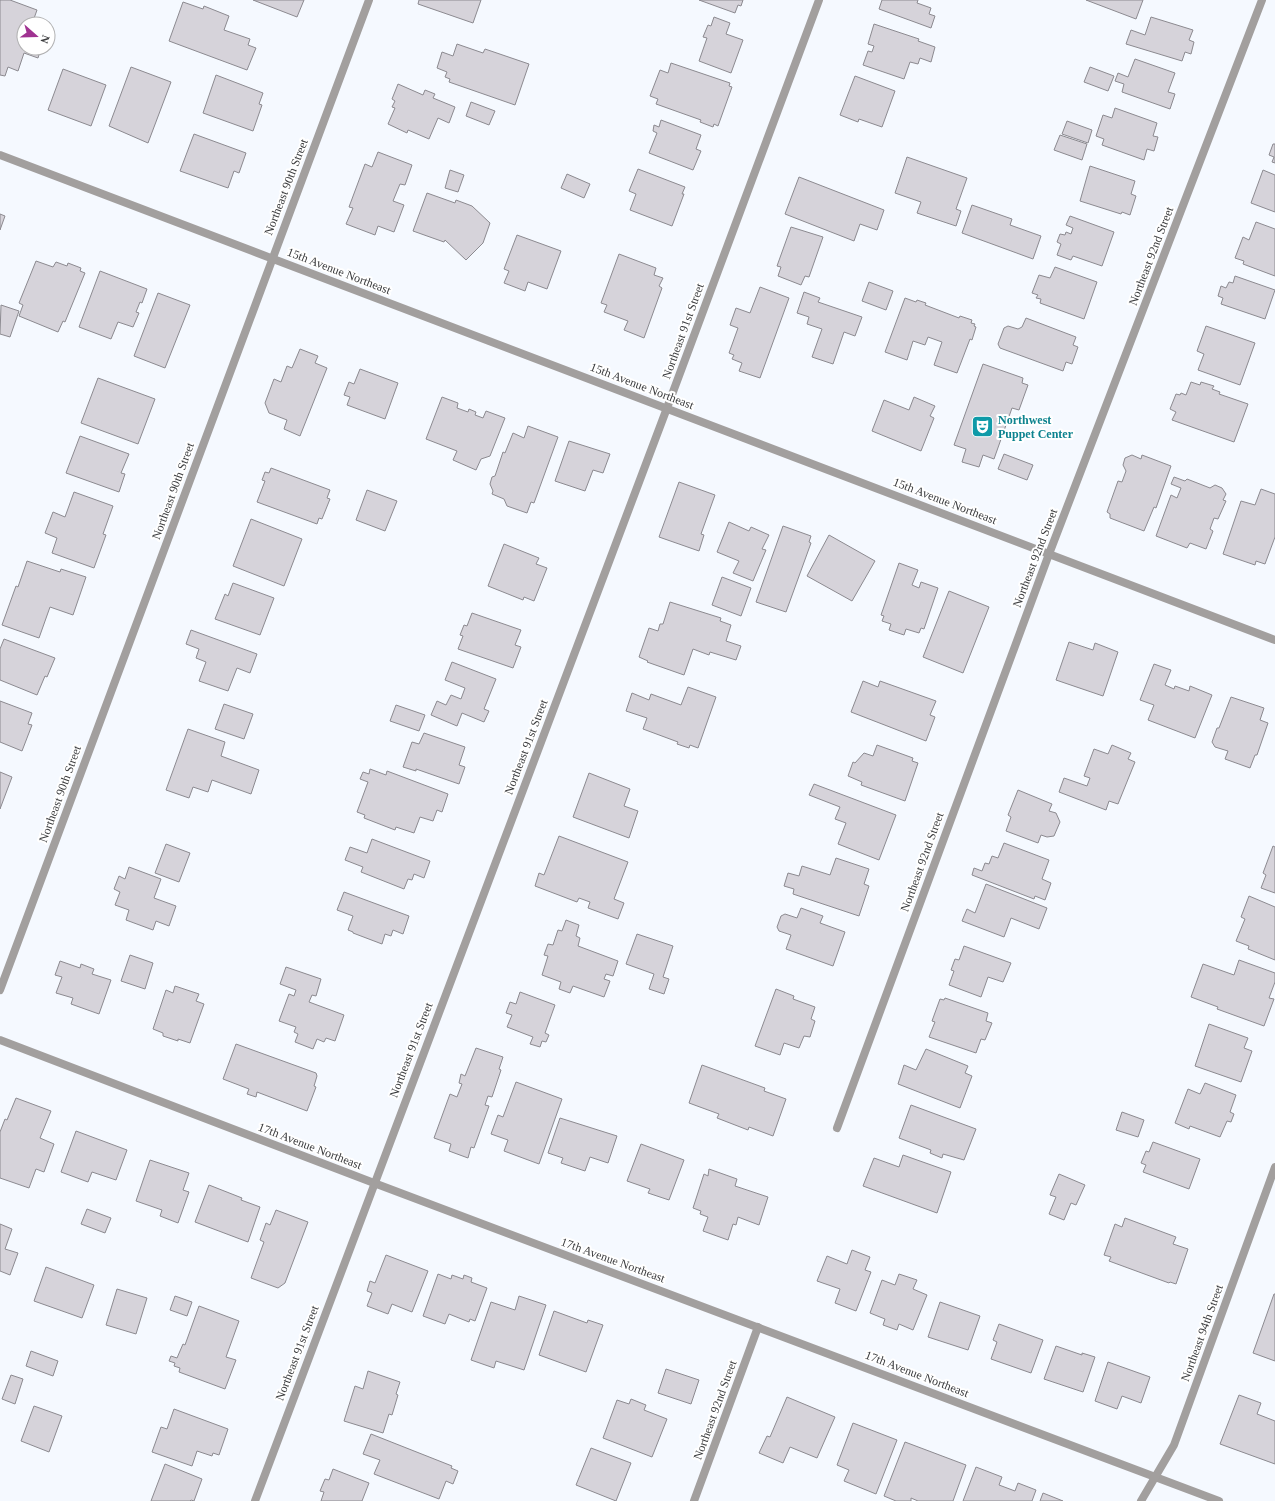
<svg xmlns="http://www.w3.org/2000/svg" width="1275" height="1501" font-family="'Times New Roman',serif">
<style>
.building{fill:#d6d3da;stroke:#8c8a90}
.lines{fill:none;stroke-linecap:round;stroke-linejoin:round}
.minor{stroke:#a29f9e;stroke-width:8}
.tertiary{stroke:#a29f9e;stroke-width:8}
.labels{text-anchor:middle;stroke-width:4;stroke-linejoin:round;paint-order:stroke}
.street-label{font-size:12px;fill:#3b3c3e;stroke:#fff}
.culture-label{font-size:12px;font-weight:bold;fill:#0d838f;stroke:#fff;text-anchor:start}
</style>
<rect width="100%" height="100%" fill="#f5f9ff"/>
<g class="building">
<polygon points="0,0 10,0 37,10 32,24 24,24 24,48 41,48 38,58 24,53 18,71 8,67 5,76 0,75"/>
<polygon points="253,0 304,0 297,17"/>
<polygon points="419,0 481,0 473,23 418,4"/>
<polygon points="699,0 743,0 741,6 738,5 735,13"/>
<polygon points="882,0 918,0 917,3 931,8 929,14 935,16 931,28 879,9"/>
<polygon points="1086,0 1143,0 1136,19"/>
<polygon points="183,2 203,9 204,6 229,16 224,30 250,39 248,45 256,48 247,70 169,41"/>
<polygon points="714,17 730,23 726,34 743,40 731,73 699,61 707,38 703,37 708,25 711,26"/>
<polygon points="1151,17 1193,30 1189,40 1194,42 1191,54 1185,52 1182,61 1126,44 1131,30 1145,35"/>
<polygon points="874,24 919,39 918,41 935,47 931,62 920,58 918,64 910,62 904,79 863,65 868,51 872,52 874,46 868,44"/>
<polygon points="457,44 483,53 485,49 529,64 515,105 449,82 450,79 445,77 447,72 437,68 442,52 453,56"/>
<polygon points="1135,59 1175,73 1168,92 1175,94 1170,109 1122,92 1124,84 1115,81 1118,73 1128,77"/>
<polygon points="671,63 730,83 729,86 732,87 718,126 714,124 713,127 700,122 701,120 656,104 658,99 650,96 660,70 668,73"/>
<polygon points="131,67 171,82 148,143 109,126"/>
<polygon points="1090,67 1114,76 1108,91 1084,82"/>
<polygon points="63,69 106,85 91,126 48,110"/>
<polygon points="216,75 263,93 259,104 262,105 253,131 203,113"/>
<polygon points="855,76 895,91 882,127 859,119 858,122 840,115"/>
<polygon points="398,84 423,95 425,90 435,94 433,98 455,107 449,123 438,118 429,139 408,130 407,133 388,124 395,108 392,107 395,101 392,99"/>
<polygon points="471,102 495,111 489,125 466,116"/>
<polygon points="1115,108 1157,123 1153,136 1158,137 1154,151 1147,149 1144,160 1102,145 1104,139 1096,136 1103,115 1112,118"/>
<polygon points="661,120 701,135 696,149 701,151 693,170 649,153 657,133 653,131 654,125 659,127"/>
<polygon points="1067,121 1092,130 1088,143 1062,134"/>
<polygon points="194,134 246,153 239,173 234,171 228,188 180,171"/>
<polygon points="1060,135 1087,144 1082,160 1054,150"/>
<polygon points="1273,144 1275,144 1275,163 1272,162 1274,157 1269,155"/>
<polygon points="378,152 412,165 405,185 400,184 393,201 404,205 394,232 378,226 375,235 346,224 353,208 349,207 365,164 372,167"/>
<polygon points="907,157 967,178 956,209 961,211 956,226 917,213 921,202 895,193"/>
<polygon points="1090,166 1135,181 1131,194 1136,196 1130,215 1122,212 1121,214 1080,201"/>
<polygon points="638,169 685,187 682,194 684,194 672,226 630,210 636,194 629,191"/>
<polygon points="450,170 464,175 458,192 445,188"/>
<polygon points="1263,170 1275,175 1275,212 1251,203"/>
<polygon points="567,174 590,184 584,198 561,188"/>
<polygon points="799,177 884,210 877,230 860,224 854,241 785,214"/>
<polygon points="427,193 455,203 456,200 472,206 490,223 483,243 466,260 445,240 444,242 413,231"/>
<polygon points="972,205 1012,219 1010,225 1041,236 1033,259 962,233"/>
<polygon points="0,214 5,216 0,230"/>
<polygon points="1070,216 1114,232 1102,266 1073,256 1071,260 1057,255 1061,244 1057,242 1060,234 1065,235 1066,232 1071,234 1073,228 1066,225"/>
<polygon points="1256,222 1275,229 1275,276 1243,264 1244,261 1235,258 1243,237 1249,240"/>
<polygon points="791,227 823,237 809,277 805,276 801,285 778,276 781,267 777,266"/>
<polygon points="517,235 561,251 547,289 528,282 525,291 504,283 509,271 504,269"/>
<polygon points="619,254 656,268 654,275 663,278 659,286 662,288 644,338 624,330 628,321 604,312 607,305 601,303"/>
<polygon points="36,261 53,267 56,262 67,266 68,263 81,268 80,271 85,273 65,322 63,321 58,332 19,316 23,305 19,303"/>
<polygon points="1055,267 1097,282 1084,319 1040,303 1041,299 1036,298 1038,295 1032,293 1039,275 1050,278"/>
<polygon points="100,271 147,289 142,303 140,302 136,312 139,313 133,327 118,322 111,339 79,327"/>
<polygon points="1235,276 1275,290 1265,319 1221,304 1223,298 1218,296 1221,286 1226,288 1229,282 1233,283"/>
<polygon points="869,282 893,291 886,310 862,301"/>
<polygon points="760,287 789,298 760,378 739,371 742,363 732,359 734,355 729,353 738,328 730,325 736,308 750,313"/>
<polygon points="804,292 820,298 818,302 862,317 855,336 844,332 833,364 812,357 822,329 807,324 809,317 797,313"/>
<polygon points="158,293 190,305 165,368 134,356"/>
<polygon points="905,298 916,302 917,300 926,303 925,305 959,318 960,316 972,320 971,323 975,324 974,326 976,327 972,340 970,339 957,373 934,365 942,342 928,337 925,345 913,341 907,360 885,352"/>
<polygon points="1,305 19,311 10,337 0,334"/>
<polygon points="1026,318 1076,337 1073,345 1078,347 1072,364 1066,362 1063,371 1000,348 998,344 1004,328 1008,326 1018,329 1022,327"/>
<polygon points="1206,326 1255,343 1240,385 1198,370 1204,354 1197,351"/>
<polygon points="300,349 318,356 315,363 327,368 300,436 284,429 287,420 269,413 265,403 274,379 281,382 287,366 292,368"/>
<polygon points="983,364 1023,378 1022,383 1028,385 1019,410 1012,408 994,459 983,455 979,467 962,462 966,449 954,445"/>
<polygon points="360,369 398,383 385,419 347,405 350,397 344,395 349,382 354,384"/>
<polygon points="98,378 155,399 138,444 81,423"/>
<polygon points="1191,382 1200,385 1201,382 1214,386 1212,389 1220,392 1219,394 1248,404 1234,442 1172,420 1176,412 1170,409 1176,394 1180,395 1181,393 1186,395"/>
<polygon points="442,397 458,403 457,408 468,412 469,409 476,412 475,415 483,418 486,411 505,418 490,456 481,459 476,470 453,460 457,451 426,439"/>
<polygon points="914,397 935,406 930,416 934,418 921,451 872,431 884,400 909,410"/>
<polygon points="528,426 558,437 534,503 531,502 527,513 507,506 504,499 492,494 493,491 490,484 492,477 495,476 503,452 505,453 513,433 524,438"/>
<polygon points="80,436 129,454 121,473 125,474 119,492 66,473"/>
<polygon points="569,441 610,454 603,473 593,470 585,491 555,481"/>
<polygon points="1004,454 1033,465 1027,480 998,469"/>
<polygon points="1132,455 1141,459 1142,455 1171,466 1156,508 1154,507 1144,531 1110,518 1110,514 1107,512 1118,481 1122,482 1126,471 1123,465 1125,458"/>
<polygon points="271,468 330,490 327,498 330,499 322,519 319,518 317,524 257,502 265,481 262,480 265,472 269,473"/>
<polygon points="1174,477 1185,481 1187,479 1210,488 1215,485 1222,488 1226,494 1223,500 1226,501 1218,519 1214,518 1210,529 1213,531 1206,549 1190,543 1187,548 1156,536 1171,495 1177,498 1181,488 1171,484"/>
<polygon points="679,482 715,495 701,534 704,535 699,551 659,537"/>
<polygon points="1261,489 1275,494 1275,537 1265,564 1256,561 1255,565 1223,554 1241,501 1255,505"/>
<polygon points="367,490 397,501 385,531 356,520"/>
<polygon points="74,492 113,506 103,534 106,535 94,568 52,553 57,538 45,533 53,512 65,517"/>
<polygon points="251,519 302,539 284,586 233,566"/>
<polygon points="729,522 749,531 751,527 769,535 762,549 766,550 753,581 733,573 739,561 717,552"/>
<polygon points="783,526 811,536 809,542 811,543 786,612 756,602"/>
<polygon points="829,535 875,561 852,601 807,576"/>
<polygon points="504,544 539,558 536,564 547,568 534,601 524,597 523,600 488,586"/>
<polygon points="27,561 60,572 61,569 86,577 73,615 50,607 39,638 2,625 16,586 18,587"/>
<polygon points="899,563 918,570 912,585 919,588 921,582 938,588 924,629 921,628 919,633 906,629 904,635 889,630 891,624 882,621 884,616 881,615"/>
<polygon points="722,577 751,588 741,616 712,605"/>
<polygon points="233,583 274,598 260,635 215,619 225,594 228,596"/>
<polygon points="949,591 989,607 963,673 923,657"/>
<polygon points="670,602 721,618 720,621 731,625 726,641 741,646 736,660 710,652 709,655 693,649 684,675 647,662 648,661 639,657 649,628 658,631 660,624 663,624"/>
<polygon points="472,613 521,630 515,645 521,647 513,668 458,649 463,636 460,635 464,625 467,626"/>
<polygon points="191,630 257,654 250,673 237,668 228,691 199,681 206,662 196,658 199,649 186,644"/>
<polygon points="4,639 55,658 47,677 45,676 37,695 0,680 0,649"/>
<polygon points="1069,642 1093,650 1095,643 1118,652 1103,696 1056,680"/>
<polygon points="452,662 496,679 484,709 489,711 484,722 462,713 457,726 431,715 437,701 446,705 451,695 461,699 465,688 445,680"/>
<polygon points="1154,664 1171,670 1165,685 1174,689 1175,686 1189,691 1190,686 1212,695 1195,738 1148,720 1154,705 1140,700"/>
<polygon points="863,681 878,687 880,681 936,701 930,715 935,717 926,741 851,712"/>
<polygon points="688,687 716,697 698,748 690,745 689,748 677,744 678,742 643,729 647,718 626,711 632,693 649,700 651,694 681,705"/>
<polygon points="1231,697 1264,708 1260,720 1268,723 1257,755 1255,755 1250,768 1225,759 1228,751 1215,747 1212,742 1217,728 1219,728"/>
<polygon points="0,701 32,713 28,724 32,725 22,751 0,742"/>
<polygon points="224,704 253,714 244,739 215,729"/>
<polygon points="396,705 425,715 419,731 390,721"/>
<polygon points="188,729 225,742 221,756 259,770 251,794 212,780 208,792 193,787 189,798 166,790"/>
<polygon points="424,733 465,747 459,765 465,767 459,784 416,769 416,771 403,767 412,742 419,744"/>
<polygon points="877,745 913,758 912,761 918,763 905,801 861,785 862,782 848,776 853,762 855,763 864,753 873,756"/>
<polygon points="1112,745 1131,753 1128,759 1135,762 1118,804 1109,801 1106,810 1059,792 1064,778 1087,786 1090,778 1084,776 1094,749 1108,754"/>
<polygon points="370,769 386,775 387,771 448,794 442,812 437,810 433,821 420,817 414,833 396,827 395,830 364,818 365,815 357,812 368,782 360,779 363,772 369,774"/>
<polygon points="0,772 12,777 0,809"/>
<polygon points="589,773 630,789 624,806 638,811 629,838 573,817"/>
<polygon points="814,784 896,815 879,860 838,844 846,823 835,819 840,807 809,795"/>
<polygon points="1018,790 1052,804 1049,811 1056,813 1060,822 1054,836 1047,837 1041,835 1038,843 1006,831 1011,817 1008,815"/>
<polygon points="559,836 628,862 614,899 624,903 618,919 588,908 590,902 579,898 577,902 535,886 539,873 544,875"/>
<polygon points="372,839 430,861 424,878 414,874 412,880 408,879 404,889 361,872 363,867 345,860 350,847 367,853"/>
<polygon points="1004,843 1049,860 1042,879 1051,883 1045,900 1035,896 1034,899 972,875 974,868 982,871 985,863 989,864 992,856 998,858"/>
<polygon points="166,844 190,853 179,882 155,873"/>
<polygon points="1273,846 1275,847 1275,893 1261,888 1266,875 1263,873"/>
<polygon points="836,858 869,869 864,884 869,886 859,916 793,894 794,889 784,886 788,873 799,876 802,866 830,875"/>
<polygon points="129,867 161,879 154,898 176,906 169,926 156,921 153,930 126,920 129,910 115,905 120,892 114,889 119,876 125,879"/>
<polygon points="986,884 1047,908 1039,929 1011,918 1004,937 962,921 967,909 975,913"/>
<polygon points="344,892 409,916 403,934 393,930 391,936 385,934 382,944 353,933 353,932 348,930 353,916 337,910"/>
<polygon points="1249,896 1275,907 1275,960 1248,949 1249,946 1236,941 1245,919 1241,917"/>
<polygon points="801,908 823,916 820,923 845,932 833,966 786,949 791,935 779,931 777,927 781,916 785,914 797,918"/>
<polygon points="566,920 579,925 576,936 580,938 578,946 618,961 613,976 606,974 604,979 610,981 604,997 573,986 570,993 559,989 561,982 542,975 548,956 544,955 548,944 553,945 558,930 562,931"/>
<polygon points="637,934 673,946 663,977 669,979 664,994 649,989 654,974 626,964"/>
<polygon points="964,946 1011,963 1003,982 988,977 981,997 949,985 954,971 951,970 955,959 959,960"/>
<polygon points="130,955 153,963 145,989 121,981"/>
<polygon points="1239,960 1275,973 1275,982 1269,998 1274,999 1264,1026 1217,1009 1218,1007 1191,997 1203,964 1234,975"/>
<polygon points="60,961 80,968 81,964 94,969 92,974 111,980 99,1014 71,1004 73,998 56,993 62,977 55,975"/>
<polygon points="286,967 321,979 316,996 312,995 309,1002 344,1015 335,1041 326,1038 324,1042 317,1039 313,1049 295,1042 298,1034 294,1032 296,1027 279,1021 289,994 294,996 296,990 280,984"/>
<polygon points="175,986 199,994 196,1001 204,1004 190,1043 178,1039 178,1041 163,1036 163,1033 153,1029 166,990 173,993"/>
<polygon points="776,989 794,996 793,999 815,1007 811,1019 815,1021 810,1037 804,1036 799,1048 784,1043 780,1055 755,1046"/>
<polygon points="520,992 555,1005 545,1033 549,1035 546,1042 542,1041 540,1047 530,1044 533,1037 507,1027 512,1015 506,1013 510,1002 516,1004"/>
<polygon points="945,998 988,1013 986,1021 992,1023 985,1040 981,1039 976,1053 929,1037 935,1022 932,1021 940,999 944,1000"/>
<polygon points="1209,1024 1248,1038 1244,1048 1252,1051 1241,1082 1195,1066"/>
<polygon points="236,1044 316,1073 317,1076 314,1086 316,1087 307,1111 257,1092 256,1097 247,1094 249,1089 223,1079"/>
<polygon points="476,1048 503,1057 499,1069 501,1070 492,1097 488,1096 485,1105 489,1106 474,1148 471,1147 468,1158 449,1151 451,1144 434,1138 450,1094 457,1097 462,1084 459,1083 461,1074 465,1076"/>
<polygon points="926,1049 968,1066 965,1073 972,1076 960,1108 898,1084 904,1065 916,1070"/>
<polygon points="702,1065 765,1088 764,1091 786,1099 773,1136 749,1127 748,1130 717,1118 719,1114 689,1103"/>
<polygon points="516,1082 562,1099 539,1164 504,1151 508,1140 491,1134 498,1115 503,1117"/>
<polygon points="1205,1083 1236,1095 1230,1112 1234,1114 1231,1122 1227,1121 1220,1137 1190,1126 1189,1129 1175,1123 1188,1089 1200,1094"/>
<polygon points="16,1098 51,1111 40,1138 54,1144 44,1172 36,1169 29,1188 0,1178 0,1132 5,1119 7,1120"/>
<polygon points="911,1105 976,1129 964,1160 943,1154 942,1158 930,1153 931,1150 899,1138"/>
<polygon points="1122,1112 1144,1120 1138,1137 1116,1130"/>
<polygon points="560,1118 617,1136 608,1163 590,1157 585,1171 561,1163 563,1158 548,1153"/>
<polygon points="76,1131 127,1150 116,1180 92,1172 88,1182 61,1172"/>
<polygon points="1153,1142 1200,1159 1189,1189 1143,1172 1146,1165 1141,1163 1146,1151 1149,1152"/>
<polygon points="641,1144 684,1160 669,1200 648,1193 650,1189 627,1181"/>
<polygon points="903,1155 951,1172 937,1213 863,1186 874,1158 899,1167"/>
<polygon points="150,1160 189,1173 183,1190 189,1192 178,1223 160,1216 162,1210 136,1201"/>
<polygon points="709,1169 737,1179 735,1186 768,1197 759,1225 738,1217 736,1225 733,1224 728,1240 703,1231 708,1217 700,1214 701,1211 693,1208 704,1174 708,1176"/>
<polygon points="1059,1174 1085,1185 1076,1205 1071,1203 1064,1220 1049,1214 1056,1197 1050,1195"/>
<polygon points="209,1185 242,1198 241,1200 260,1207 248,1242 195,1222"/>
<polygon points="87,1209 111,1218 105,1233 81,1224"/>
<polygon points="276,1210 308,1222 285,1283 278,1288 251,1278 264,1242 260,1240 266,1223 270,1225"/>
<polygon points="1125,1218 1176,1237 1173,1244 1188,1249 1176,1284 1170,1282 1169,1283 1109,1261 1111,1257 1104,1255 1115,1224 1122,1227"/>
<polygon points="0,1224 12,1229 5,1249 18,1253 10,1275 0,1271"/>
<polygon points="852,1250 870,1257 865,1270 871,1272 856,1311 835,1303 840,1289 817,1281 827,1256 847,1264"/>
<polygon points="386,1255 428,1271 412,1312 392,1304 388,1314 367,1306 372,1293 367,1291 370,1281 375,1283"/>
<polygon points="46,1267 94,1285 82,1318 34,1301"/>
<polygon points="438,1274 451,1279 452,1275 463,1279 464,1275 472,1278 471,1282 487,1288 475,1321 470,1319 469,1322 449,1314 445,1324 423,1316"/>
<polygon points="899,1274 917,1280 913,1289 927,1295 913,1330 899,1324 897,1330 883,1325 885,1319 870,1313 882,1280 895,1285"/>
<polygon points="117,1289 147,1298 136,1334 106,1325"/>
<polygon points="1274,1294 1275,1294 1275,1361 1253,1353"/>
<polygon points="175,1296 192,1302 187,1316 170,1310"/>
<polygon points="519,1296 546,1305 524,1370 496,1361 494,1368 471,1360 491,1302 515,1310"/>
<polygon points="940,1302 980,1316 968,1350 928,1337"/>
<polygon points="199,1306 239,1321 226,1357 236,1360 225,1389 179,1372 180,1368 174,1366 175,1363 169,1361 171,1356 177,1358 183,1344 185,1345"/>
<polygon points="554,1311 587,1323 588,1320 603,1325 586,1372 539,1355"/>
<polygon points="999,1324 1043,1340 1031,1373 991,1359 997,1342 993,1340"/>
<polygon points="1056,1346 1082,1355 1082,1353 1095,1357 1083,1392 1044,1379"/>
<polygon points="31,1351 58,1361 53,1376 26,1366"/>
<polygon points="1108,1362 1150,1377 1141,1403 1122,1396 1117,1409 1095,1401"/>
<polygon points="666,1369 699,1380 691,1404 658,1393"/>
<polygon points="368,1371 400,1382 396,1394 398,1395 392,1415 389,1414 383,1433 344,1421 355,1386 363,1389"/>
<polygon points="11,1375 23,1379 15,1404 2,1399"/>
<polygon points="1239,1395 1261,1403 1257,1414 1275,1421 1275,1464 1220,1444"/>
<polygon points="787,1397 835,1417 817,1458 790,1447 783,1463 759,1453 767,1436 770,1437"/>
<polygon points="631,1399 646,1405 644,1410 667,1419 652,1457 603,1438 617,1400 629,1404"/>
<polygon points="34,1406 62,1416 49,1452 21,1441"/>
<polygon points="174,1409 228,1429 219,1455 213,1453 212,1456 197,1451 192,1466 152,1452 161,1427 167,1429"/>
<polygon points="853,1423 897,1440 876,1494 844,1481 849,1470 837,1465"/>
<polygon points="371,1434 452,1466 451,1468 458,1471 453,1484 446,1481 439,1499 374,1474 380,1460 363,1454"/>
<polygon points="905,1442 966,1465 953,1501 918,1501 911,1498 911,1501 896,1501 884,1496"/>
<polygon points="591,1448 631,1463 616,1501 576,1485"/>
<polygon points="165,1464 202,1479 194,1501 191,1500 190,1501 151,1501"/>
<polygon points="976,1467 1002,1477 999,1485 1015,1491 1018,1483 1036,1490 1032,1501 963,1501"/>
<polygon points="333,1469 369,1483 362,1501 321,1501 324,1492 320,1491 325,1479 329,1480"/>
<polygon points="1043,1493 1063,1501 1040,1501"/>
</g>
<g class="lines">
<g class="minor">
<polyline points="0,990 369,0"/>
<polyline points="0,1040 374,1183 1219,1501"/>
<polyline points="837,1128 1049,554 1262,0"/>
<polyline points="255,1501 667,408 819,0"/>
<polyline points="694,1501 758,1327"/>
<polyline points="1141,1501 1174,1445 1275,1167"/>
</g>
<polyline class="tertiary" points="0,155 1275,640"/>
</g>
<defs>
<symbol id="theatre-square" viewBox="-11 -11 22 22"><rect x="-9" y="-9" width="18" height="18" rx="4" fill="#0f9aa8" stroke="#fff"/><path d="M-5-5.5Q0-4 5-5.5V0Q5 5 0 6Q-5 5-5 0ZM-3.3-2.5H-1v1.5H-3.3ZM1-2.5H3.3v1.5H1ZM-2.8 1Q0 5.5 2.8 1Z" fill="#fff"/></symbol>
</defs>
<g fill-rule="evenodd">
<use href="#theatre-square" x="970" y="414" width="25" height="25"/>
</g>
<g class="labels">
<g class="street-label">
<text transform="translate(286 187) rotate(-69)" y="4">Northeast 90th Street</text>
<text transform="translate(1151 256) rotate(-69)" y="4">Northeast 92nd Street</text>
<text transform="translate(339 271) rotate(21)" y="4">15th Avenue Northeast</text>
<text transform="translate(683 331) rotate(-70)" y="4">Northeast 91st Street</text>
<text transform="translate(642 386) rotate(21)" y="4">15th Avenue Northeast</text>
<text transform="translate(173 491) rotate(-70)" y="4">Northeast 90th Street</text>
<text transform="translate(945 501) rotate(21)" y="4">15th Avenue Northeast</text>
<text transform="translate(1035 558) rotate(-69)" y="4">Northeast 92nd Street</text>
<text transform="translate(526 747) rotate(-69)" y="4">Northeast 91st Street</text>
<text transform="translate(60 794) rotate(-70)" y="4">Northeast 90th Street</text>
<text transform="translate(922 862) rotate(-70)" y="4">Northeast 92nd Street</text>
<text transform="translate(411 1050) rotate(-69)" y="4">Northeast 91st Street</text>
<text transform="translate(310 1146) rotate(21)" y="4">17th Avenue Northeast</text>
<text transform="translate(613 1260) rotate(20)" y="4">17th Avenue Northeast</text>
<text transform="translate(1202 1333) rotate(-70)" y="4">Northeast 94th Street</text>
<text transform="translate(297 1353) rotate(-69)" y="4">Northeast 91st Street</text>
<text transform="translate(917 1374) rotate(21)" y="4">17th Avenue Northeast</text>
<text transform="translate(715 1410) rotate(-70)" y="4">Northeast 92nd Street</text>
</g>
<g class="culture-label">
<text x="998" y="424">Northwest<tspan x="998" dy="14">Puppet Center</tspan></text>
</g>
</g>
<g transform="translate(36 36) rotate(110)"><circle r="19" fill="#ffffff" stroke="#b1b1b2"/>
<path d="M0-3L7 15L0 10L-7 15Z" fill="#a03291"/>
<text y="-6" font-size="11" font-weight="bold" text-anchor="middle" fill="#3b3c3e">N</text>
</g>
</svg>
